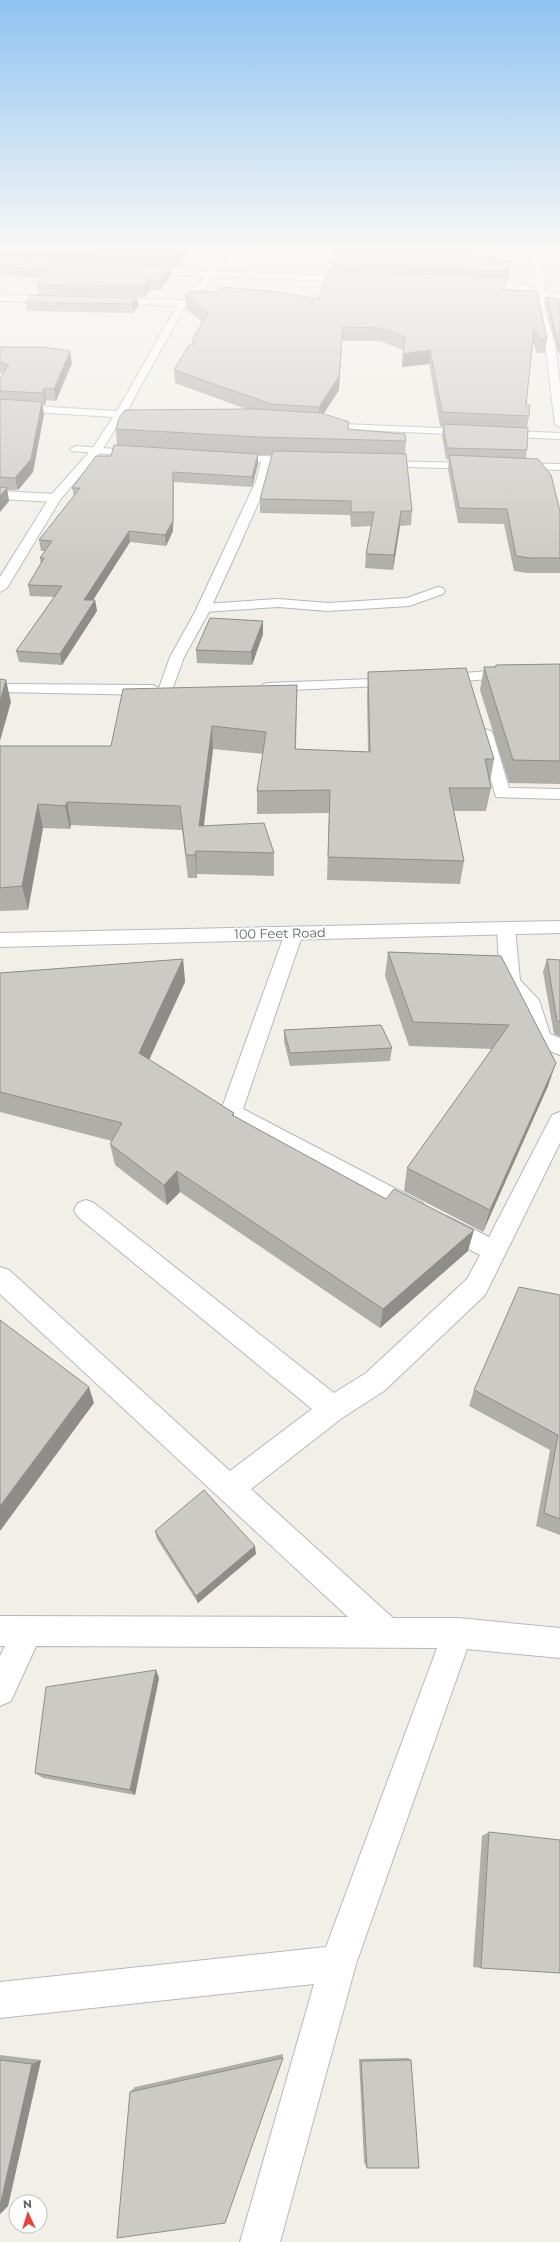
<svg xmlns="http://www.w3.org/2000/svg" width="560" height="2242" font-family="Montserrat,sans-serif">
<style>
.lines{fill:none;stroke-linecap:round;stroke-linejoin:round}
.minor-casing{stroke:#b5b8bc;stroke-width:2}
.tertiary-casing{stroke:#b5b8bc;stroke-width:2}
.secondary-casing{stroke:#b6babf;stroke-width:2}
.trunk-casing{stroke:#f9ab00;stroke-width:2}
.minor{fill:#fff;fill-rule:evenodd}
.tertiary{fill:#fff;fill-rule:evenodd}
.secondary{fill:#fff;fill-rule:evenodd}
.trunk{fill:#feeaa1;fill-rule:evenodd}
.wall{fill:#afaea9}
.shaded-wall{fill:#8f8d8a}
.building{fill:#cccac5;stroke:#8f8d8a}
.labels{text-anchor:middle;stroke-width:4;stroke-linejoin:round;paint-order:stroke}
.street-label{font-size:13px;fill:#5f6368;stroke:#fff}
</style>
<rect width="100%" height="100%" fill="#f1efe8"/>
<g class="lines">
<defs>
<g id="minor">
<polygon points="423,251 457,251 560,260 560,264 427,253"/>
<polygon points="0,295 59,296 63,299 59,302 0,301"/>
<polygon points="107,298 185,300 189,303 185,306 104,303 103,301"/>
<polygon points="438,587 443,588 445,591 443,594 409,606 328,611 278,607 204,612 197,608 204,604 278,599 328,603 407,598"/>
<polygon points="485,729 491,731 493,734 509,788 560,789 560,799 496,797 477,734 479,731"/>
<polygon points="506,922 513,923 515,928 520,980 539,1000 550,1034 560,1038 560,1055 534,1044 520,1003 500,983 497,928 499,923"/>
<polygon points="294,927 301,928 303,933 243,1109 423,1203 427,1210 423,1217 415,1220 407,1217 223,1119 220,1113 285,933 287,928"/>
<polygon points="560,1112 560,1143 485,1295 384,1391 342,1418 251,1489 393,1618 458,1618 560,1628 560,1658 467,1649 356,1964 280,2242 240,2242 314,1984 0,2018 0,1982 326,1947 437,1648 36,1646 11,1701 0,1706 0,1656 5,1646 0,1646 0,1616 348,1617 0,1294 0,1267 9,1270 230,1471 312,1409 78,1217 74,1210 78,1203 86,1200 94,1203 334,1393 366,1373 467,1279 480,1255 438,1233 434,1226 438,1219 446,1216 489,1237 552,1115"/>
</g>
<g id="tertiary">
<polygon points="138,269 356,276 360,279 356,282 141,273 138,273"/>
<polygon points="474,281 519,284 560,294 560,300 519,290 471,286 471,282"/>
<polygon points="76,446 142,451 148,454 142,457 72,451 70,449"/>
<polygon points="229,454 300,458 306,461 300,464 272,463 268,481 237,551 209,612 184,657 171,693 166,695 160,691 153,695 0,692 0,684 153,685 159,688 170,657 195,612 256,481 261,462 225,459 223,457 225,455"/>
<polygon points="377,461 478,463 484,466 478,469 373,466 371,464"/>
<polygon points="514,463 560,464 560,470 510,468 508,466 510,464"/>
<polygon points="0,491 55,494 61,498 55,502 0,499"/>
<polygon points="560,665 560,673 440,683 435,682 433,679 435,676 440,675"/>
<polygon points="397,678 402,679 404,682 402,685 268,691 263,690 261,687 263,684 268,683"/>
</g>
<g id="secondary">
<polygon points="220,251 228,251 206,286 183,310 127,411 152,413 157,416 152,419 123,417 100,453 60,500 7,588 0,592 0,577 51,495 92,449 113,417 0,410 0,404 117,411 175,309 200,282"/>
<polygon points="534,251 542,251 539,260 543,271 545,310 555,344 560,384 560,427 555,424 545,344 537,310 535,271 531,260"/>
<polygon points="319,423 560,433 560,439 315,428 314,426 315,424"/>
<polygon points="560,921 560,933 0,947 0,933"/>
</g>
<polygon id="trunk" points="529,251 560,251 560,255 533,253"/>
</defs>
<use href="#minor" class="minor-casing"/>
<use href="#tertiary" class="tertiary-casing"/>
<use href="#secondary" class="secondary-casing"/>
<use href="#trunk" class="trunk-casing"/>
<use href="#minor" class="minor"/>
<use href="#tertiary" class="tertiary"/>
<use href="#secondary" class="secondary"/>
<use href="#trunk" class="trunk"/>
</g>
<g class="wall">
<polygon points="0,251 189,251 176,268 170,268 171,276 160,290 150,290 145,297 39,295 37,284 42,278 0,276"/>
<polygon points="477,260 510,262 509,272 507,282 506,281 504,290 547,339 545,353 537,353 533,343 526,405 529,416 527,428 527,450 526,458 560,511 560,573 527,573 514,571 504,524 458,523 448,469 449,460 446,459 442,436 443,427 440,426 429,364 402,367 403,350 380,341 342,341 339,390 323,414 349,422 349,429 406,441 405,454 412,511 411,525 400,526 393,570 365,568 366,554 371,526 351,527 350,515 260,513 260,499 272,455 258,455 258,464 252,487 174,482 173,531 166,546 130,542 93,600 95,600 97,611 62,665 19,662 16,651 55,597 30,596 28,585 41,564 40,558 45,551 41,551 39,540 74,496 72,488 111,456 117,446 116,429 246,409 175,383 174,370 193,345 202,322 186,309 185,296 318,299 332,270 332,264"/>
<polygon points="137,298 138,306 133,313 27,311 26,302"/>
<polygon points="547,298 560,305 560,353 558,353 546,304"/>
<polygon points="0,347 72,363 56,401 46,400 45,405 42,405 44,414 33,472 18,490 7,490 9,501 0,512 0,378 3,374 0,373"/>
<polygon points="263,621 263,634 252,665 197,663 196,650"/>
<polygon points="560,664 560,784 509,783 480,690 484,667 495,667 496,665"/>
<polygon points="368,672 494,759 490,782 491,788 486,811 454,811 464,861 460,884 327,880 329,813 257,814 257,791 263,754 213,749 204,825 274,853 274,876 197,874 197,878 188,878 182,830 71,825 70,829 43,828 28,910 0,911 0,746 111,746 297,685 296,749 368,752 367,695"/>
<polygon points="388,952 501,956 548,1086 483,1232 404,1191 407,1168 493,1049 409,1046 385,976"/>
<polygon points="183,959 185,982 149,1060 234,1113 234,1116 468,1251 380,1328 180,1192 167,1205 115,1165 110,1144 112,1141 0,1112 0,973"/>
<polygon points="547,959 560,960 560,1037 554,1034 543,972"/>
<polygon points="284,1030 392,1048 390,1061 290,1066 284,1042"/>
<polygon points="560,1295 560,1535 536,1526 550,1450 469,1406 474,1390"/>
<polygon points="155,1531 256,1554 198,1603 157,1539"/>
<polygon points="156,1670 159,1678 135,1795 43,1778 35,1773"/>
<polygon points="489,1832 481,1968 473,1967 482,1836"/>
<polygon points="283,2054 283,2058 130,2092 135,2087"/>
<polygon points="0,2055 41,2060 8,2206 0,2214"/>
<polygon points="408,2058 411,2060 367,2168 364,2162 359,2059"/>
</g>
<g class="shaded-wall">
<polygon points="181,251 189,251 176,268 176,259"/>
<polygon points="510,262 509,272 507,282 508,271"/>
<polygon points="170,266 171,276 160,290 159,280"/>
<polygon points="149,280 150,290 145,297 144,287"/>
<polygon points="137,298 138,306 133,313 132,304"/>
<polygon points="343,327 339,390 319,421 319,407"/>
<polygon points="430,350 429,364 402,367 403,354"/>
<polygon points="70,351 72,363 56,401 54,389"/>
<polygon points="44,388 46,400 45,405 43,393"/>
<polygon points="42,402 44,414 33,472 18,490 15,478"/>
<polygon points="258,454 258,464 252,487 252,477"/>
<polygon points="173,472 174,482 173,531 166,546 165,535"/>
<polygon points="7,488 9,501 0,512 0,496"/>
<polygon points="401,511 400,526 393,570 394,555"/>
<polygon points="129,531 130,542 86,611 84,600"/>
<polygon points="95,600 97,611 62,665 60,654"/>
<polygon points="263,621 263,634 252,665 251,652"/>
<polygon points="6,680 11,702 0,741 0,701"/>
<polygon points="212,726 213,749 201,849 199,826"/>
<polygon points="67,802 71,825 70,829 65,806"/>
<polygon points="38,804 43,828 28,910 22,886"/>
<polygon points="196,851 197,874 197,878 195,855"/>
<polygon points="183,959 185,982 142,1075 139,1053"/>
<polygon points="556,1063 548,1086 483,1232 490,1210"/>
<polygon points="177,1171 180,1192 167,1205 164,1185"/>
<polygon points="474,1230 468,1251 380,1328 383,1309"/>
<polygon points="89,1387 94,1403 0,1531 0,1506"/>
<polygon points="255,1546 256,1554 198,1603 196,1596"/>
<polygon points="156,1670 159,1678 135,1795 130,1790"/>
<polygon points="41,2060 8,2206 0,2214 0,2206 32,2064"/>
</g>
<g class="building">
<polygon points="0,251 181,251 176,259 0,253"/>
<polygon points="336,251 457,251 477,253 477,260 510,262 508,271 332,264"/>
<polygon points="0,259 170,266 159,280 149,280 144,287 37,284 49,269 0,266"/>
<polygon points="329,270 506,278 503,290 537,291 547,339 540,339 534,329 526,405 530,405 529,416 442,412 430,350 403,354 405,337 381,328 343,327 339,376 319,407 271,404 174,370 189,345 193,345 193,338 208,313 185,296 191,291 220,292 222,287 278,292 318,299"/>
<polygon points="31,295 137,298 132,304 26,302"/>
<polygon points="547,298 557,298 560,305 560,348 559,348"/>
<polygon points="0,347 42,347 70,351 54,389 44,388 43,393 0,391 0,378 9,365 0,362"/>
<polygon points="0,399 42,402 31,459 15,478 0,477"/>
<polygon points="254,409 321,413 349,422 348,429 405,434 406,441 257,437 116,429 119,418 125,410"/>
<polygon points="443,424 528,428 527,450 447,448"/>
<polygon points="114,445 258,454 252,477 173,472 173,521 165,535 129,531 84,600 95,600 60,654 16,651 62,586 28,585 44,558 40,558 52,541 39,540 80,488 72,488 96,456 111,456"/>
<polygon points="273,451 406,454 412,511 401,511 394,555 366,554 374,512 351,512 351,501 260,499"/>
<polygon points="449,455 538,459 551,475 560,511 560,558 530,558 516,556 507,509 459,508"/>
<polygon points="0,487 7,488 0,496"/>
<polygon points="210,618 263,621 251,652 196,650"/>
<polygon points="560,664 560,761 513,760 484,667 496,667 496,665"/>
<polygon points="466,668 494,759 485,759 491,788 449,788 464,861 328,857 330,790 257,791 266,732 212,726 199,826 264,823 274,853 196,851 195,855 186,855 180,806 67,802 65,806 38,804 22,886 0,888 0,746 111,746 123,689 297,685 295,749 370,752 368,672"/>
<polygon points="0,679 6,680 0,701"/>
<polygon points="388,952 501,956 556,1063 490,1210 407,1168 509,1025 413,1022"/>
<polygon points="183,959 139,1053 234,1113 232,1115 386,1199 394,1189 474,1230 383,1309 177,1171 164,1185 110,1144 122,1123 0,1092 0,973"/>
<polygon points="547,959 560,960 560,1022 557,1021"/>
<polygon points="381,1025 392,1048 290,1053 284,1030"/>
<polygon points="519,1287 560,1295 560,1519 544,1513 558,1435 474,1390"/>
<polygon points="0,1320 89,1387 0,1506"/>
<polygon points="204,1490 255,1546 196,1596 155,1531"/>
<polygon points="156,1670 130,1790 35,1773 46,1687"/>
<polygon points="489,1832 560,1840 560,1973 481,1968"/>
<polygon points="283,2058 225,2223 117,2238 130,2092"/>
<polygon points="0,2060 32,2064 0,2206"/>
<polygon points="411,2060 419,2168 367,2168 361,2061"/>
</g>
<linearGradient id="sky" x2="0" y2="1"><stop stop-color="#8fc3f1"/><stop offset="0.44" stop-color="#f9f8f5"/><stop offset="1" stop-color="#f9f8f5" stop-opacity="0"/></linearGradient>
<rect width="560" height="565" fill="url(#sky)"/>
<g class="labels">
<g class="street-label">
<text transform="translate(280 933) rotate(-1)" y="5">100 Feet Road</text>
</g>
</g>
<g transform="translate(28 2214) rotate(356)"><circle r="19" fill="#ffffff" stroke="#bfc1c3"/>
<path d="M0-3L7 15L0 10L-7 15Z" fill="#ea4335"/>
<text y="-6" font-size="11" font-weight="bold" text-anchor="middle" fill="#5f6368">N</text>
</g>
</svg>
